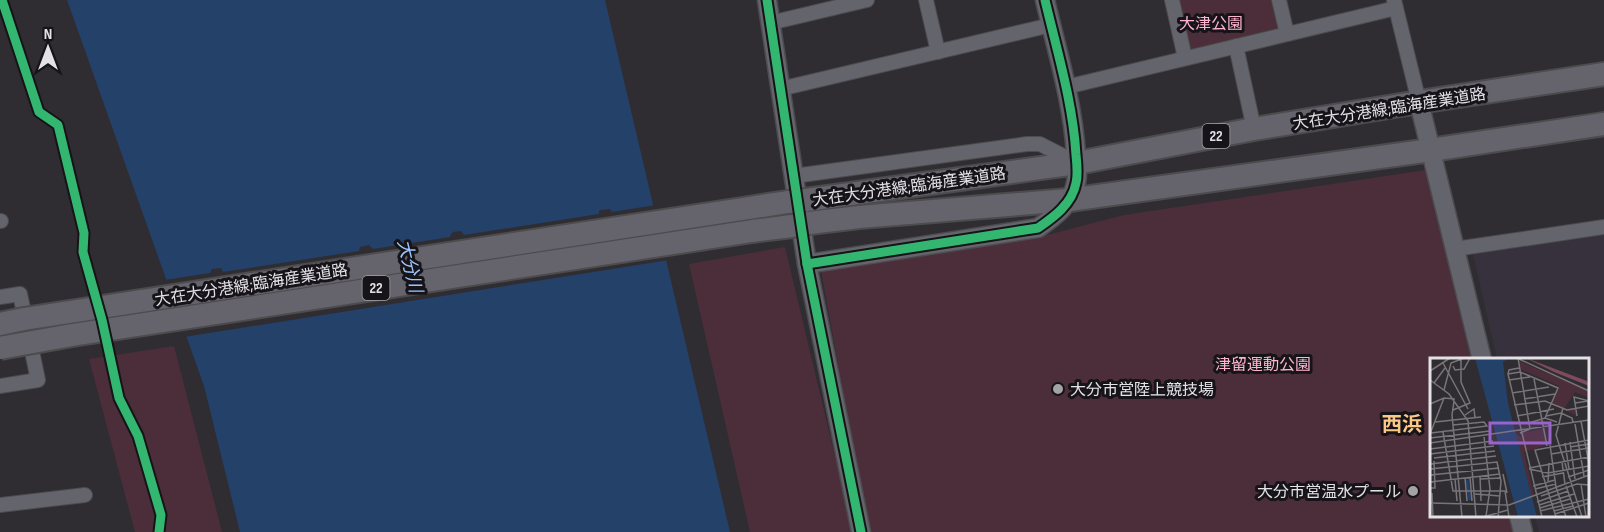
<svg xmlns="http://www.w3.org/2000/svg" width="1604" height="532" font-family="'Sofia Sans Condensed','Noto Sans JP',sans-serif">
<style>
.built{fill:#37313d}
.green{fill:#4b2e39}
.water{fill:#234169}
.pier{fill:#2f2d31}
.lines{fill:none;stroke-linecap:round;stroke-linejoin:round}
.minor-casing{stroke:#4c4b4d;stroke-width:16}
.tertiary-casing{stroke:#4c4b4d;stroke-width:21}
.primary-casing{stroke:#4c4b4d;stroke-width:26}
.minor{stroke:#64646c;stroke-width:14}
.tertiary{stroke:#64646c;stroke-width:18}
.primary{stroke:#65646d;stroke-width:22}
.primary-bridge-casing{stroke:#4c4b4d;stroke-width:26;stroke-linecap:butt}
.primary-bridge{stroke:#65646d;stroke-width:22}
.cycleway-casing{stroke:#161418;stroke-width:13}
.cycleway{stroke:#33b770;stroke-width:9}
.poi-dot{fill:#a4a2a7;stroke:#161418;stroke-width:2}
.labels{text-anchor:middle;stroke-width:6;stroke-linejoin:round;paint-order:stroke}
.shield{fill:#161418;stroke:#a6a4a8;stroke-width:1.5}
.shield-label{font-size:15px;font-weight:bold;fill:#e3e1e6}
.park-label{font-size:16px;fill:#fdb4ce;stroke:#161418}
.street-label{font-size:16px;fill:#e3e1e6;stroke:#161418}
.poi-label{font-size:16px;fill:#e3e1e6;stroke:#161418;text-anchor:start}
.water-label{font-size:18px;font-style:italic;fill:#9bc5fc;stroke:#161418}
.quarter-label{font-size:20px;font-weight:bold;fill:#fcc888;stroke:#161418}
.inset-river{fill:none;stroke:#234169;stroke-width:3}
.inset-road{fill:none;stroke:#777579;stroke-width:1.5}
.view{fill:#9a62cb;fill-opacity:0.15;stroke:#9a62cb;stroke-width:3}
.inset-edge{fill:none;stroke:#e3e1e6;stroke-width:3}
</style>
<rect width="100%" height="100%" fill="#2f2d31"/>
<polygon class="built" points="1604,233 1604,532 1539,532 1535,516 1588,516 1588,360 1497,359 1473,254"/>
<g class="green">
<polygon points="1178,0 1273,0 1279,27 1276,33 1196,52 1191,49"/>
<polygon points="1426,170 1471,359 1432,360 1432,516 1509,516 1513,532 870,532 864,503 821,271 827,268 1051,234 1124,215"/>
<polygon points="785,247 853,532 750,532 689,264"/>
<polygon points="174,346 222,532 135,532 89,359"/>
</g>
<polygon class="water" points="67,0 605,0 730,532 240,532 204,386"/>
<polygon class="pier" points="656,205 669,260 184,337 164,280 210,273 212,269 221,268 223,272 359,251 360,247 369,245 373,249 450,237 451,234 453,232 461,231 464,235 599,214 599,211 601,210 610,209 612,212"/>
<g class="lines">
<defs>
<g id="minor">
<polyline points="926,0 938,52"/>
<polyline points="1172,0 1185,58"/>
<polyline points="1279,0 1287,34"/>
<polyline points="1394,0 1419,102"/>
<polyline points="770,23 867,0"/>
<polyline points="1236,46 1254,129"/>
<polyline points="1066,87 1396,8"/>
<polyline points="780,89 1051,25"/>
<polyline points="794,176 1027,144 1040,144 1075,162"/>
<polyline points="0,221 1,221"/>
<polyline points="1455,249 1604,227"/>
<polyline points="0,297 20,294 38,380 0,386"/>
<polyline points="0,505 85,495"/>
</g>
<g id="tertiary">
<polyline points="767,0 807,264 861,532"/>
<polyline points="1419,102 1482,360"/>
<path d="M807 264 1038 228C1054 217 1072 204 1076 183 1078 175 1077 164 1076 155 1073 103 1057 51 1045 0"/>
<polyline points="1519,516 1523,532"/>
</g>
<g id="primary">
<polyline points="806,200 1077,163 1254,129 1419,102 1604,74"/>
<polyline points="749,208 788,202"/>
<polyline points="809,223 859,217 1069,200 1431,150 1604,124"/>
<polyline points="752,231 792,226"/>
</g>
</defs>
<use href="#minor" class="minor-casing"/>
<use href="#tertiary" class="tertiary-casing"/>
<use href="#primary" class="primary-casing"/>
<use href="#minor" class="minor"/>
<use href="#tertiary" class="tertiary"/>
<use href="#primary" class="primary"/>
<defs>
<g id="primary-bridge">
<polyline points="788,202 806,200"/>
<polyline points="792,226 809,223"/>
<polyline points="0,324 24,319 749,208"/>
<polyline points="0,348 72,335 752,231"/>
</g>
</defs>
<use href="#primary-bridge" class="primary-bridge-casing"/>
<use href="#primary-bridge" class="primary-bridge"/>
<defs>
<g id="cycleway">
<polyline points="2,0 39,112 58,125 84,233 83,252 102,320 119,398 138,436 161,515 159,532"/>
<polyline points="767,0 807,264 861,532"/>
<path d="M807 264 1038 228C1054 217 1072 204 1076 183 1078 175 1077 164 1076 155 1073 103 1057 51 1045 0"/>
</g>
</defs>
<use href="#cycleway" class="cycleway-casing"/>
<use href="#cycleway" class="cycleway"/>
</g>
<g class="poi-dot">
<circle cx="1058" cy="389" r="6"/>
<circle cx="1413" cy="491" r="6"/>
</g>
<g class="labels">
<g class="shield">
<rect x="1202.5" y="124" width="27" height="24" rx="4.5"/>
<rect x="362.5" y="276" width="27" height="24" rx="4.5"/>
</g>
<g class="shield-label">
<text x="1216" y="141">22</text>
<text x="376" y="293">22</text>
</g>
<g class="park-label">
<text x="1211" y="29">大津公園</text>
<text x="1263" y="370">津留運動公園</text>
</g>
<g class="street-label">
<text transform="translate(1389 108) rotate(-9)" y="6">大在大分港線;臨海産業道路</text>
<text transform="translate(909 186) rotate(-8)" y="6">大在大分港線;臨海産業道路</text>
<text transform="translate(251 284) rotate(-9)" y="6">大在大分港線;臨海産業道路</text>
</g>
<g class="poi-label">
<text x="1070" y="395">大分市営陸上競技場</text>
<text x="1401" y="497" text-anchor="end">大分市営温水プール</text>
</g>
<g class="water-label">
<text transform="translate(410 266) rotate(76)" y="6">大分川</text>
</g>
<g class="quarter-label">
<text x="1402" y="431">西浜</text>
</g>
</g>
<g transform="translate(1430 358)">
<rect width="159" height="159" fill="#2f2d31"/>
<path d="M89 3 159 33V40L145 34 134 51H145L146 58 122 44 129 28 90 11ZM113 71 117 87 94 94 104 137 101 138 85 75 91 79V75Z" fill="#4b2e39"/>
<path d="M96 0 157 23 159 28 124 14Z" fill="#7d4a5e"/>
<path d="M45 0 77 1 73 4 78 45 107 159H88Z" fill="#234169"/>
<path class="inset-river" d="M37 122 40 142"/>
<path class="inset-road" d="M88 0 100 71 90 75M89 1 159 33M13 5 38 51M23 8 25 12 34 11 40 0M89 10 79 12 78 16 112 159M0 13 20 0M78 16 90 14 128 30 115 60M104 21 117 88M0 22 19 36 38 63 46 159M79 22 100 19M4 25 15 10M14 32 21 5 34 0M82 35 119 29M94 41 125 36M24 43 22 57 32 159M145 45 158 43 159 52M0 46 14 40 25 41M84 47 115 43 137 52 159 48M133 50 126 77 152 159M23 52 40 45 31 24V0M35 57 44 51 45 60M87 58 124 51M116 58 131 55 142 60 143 64M147 58 144 39 159 43M151 63 159 106M5 64 51 59M99 65 115 60 127 64M145 66 154 118M13 74 23 133H75L79 159M1 75 57 68 54 64 23 67M0 76 14 40M54 79 60 131 56 158M0 80 60 73M140 84 145 121M0 85 159 62M135 85 139 111M120 87 126 129 136 159M140 89 159 86M0 91 63 83M0 96 64 88M121 96 159 90M4 100 65 93M132 104 135 126M0 106 66 98M99 110 159 99M0 111 67 104 71 123 68 159M99 111 118 115 159 108M73 116 77 135M0 117 69 110M50 118 51 143M40 119 42 143M112 119 133 115M138 119 159 112M35 120 37 143M25 121 27 143M50 121 71 120M0 124 70 116M118 124 119 105M151 126 156 159M103 128 125 122M136 128 147 159M0 130H5L4 103M105 131 126 126M2 135 3 159M45 136 70 138M111 138 147 126 159 127M107 144 138 133M0 145 79 147 159 117M109 147 144 136M110 150 140 141M110 153 159 141M124 153 143 148M125 156 159 145M53 159 78 152M126 159 105 92 159 82"/>
<path class="view" d="M60 65H120V85H60Z"/>
<rect width="159" height="159" class="inset-edge"/>
</g>
<g transform="translate(48 48)" stroke="#161418" stroke-width="4.5" paint-order="stroke">
<path d="M0-4.5L10 22L0 15L-10 22Z" fill="#e3e1e6"/>
<text y="-9" font-size="16" font-weight="bold" text-anchor="middle" fill="#e3e1e6">N</text>
</g>
</svg>
